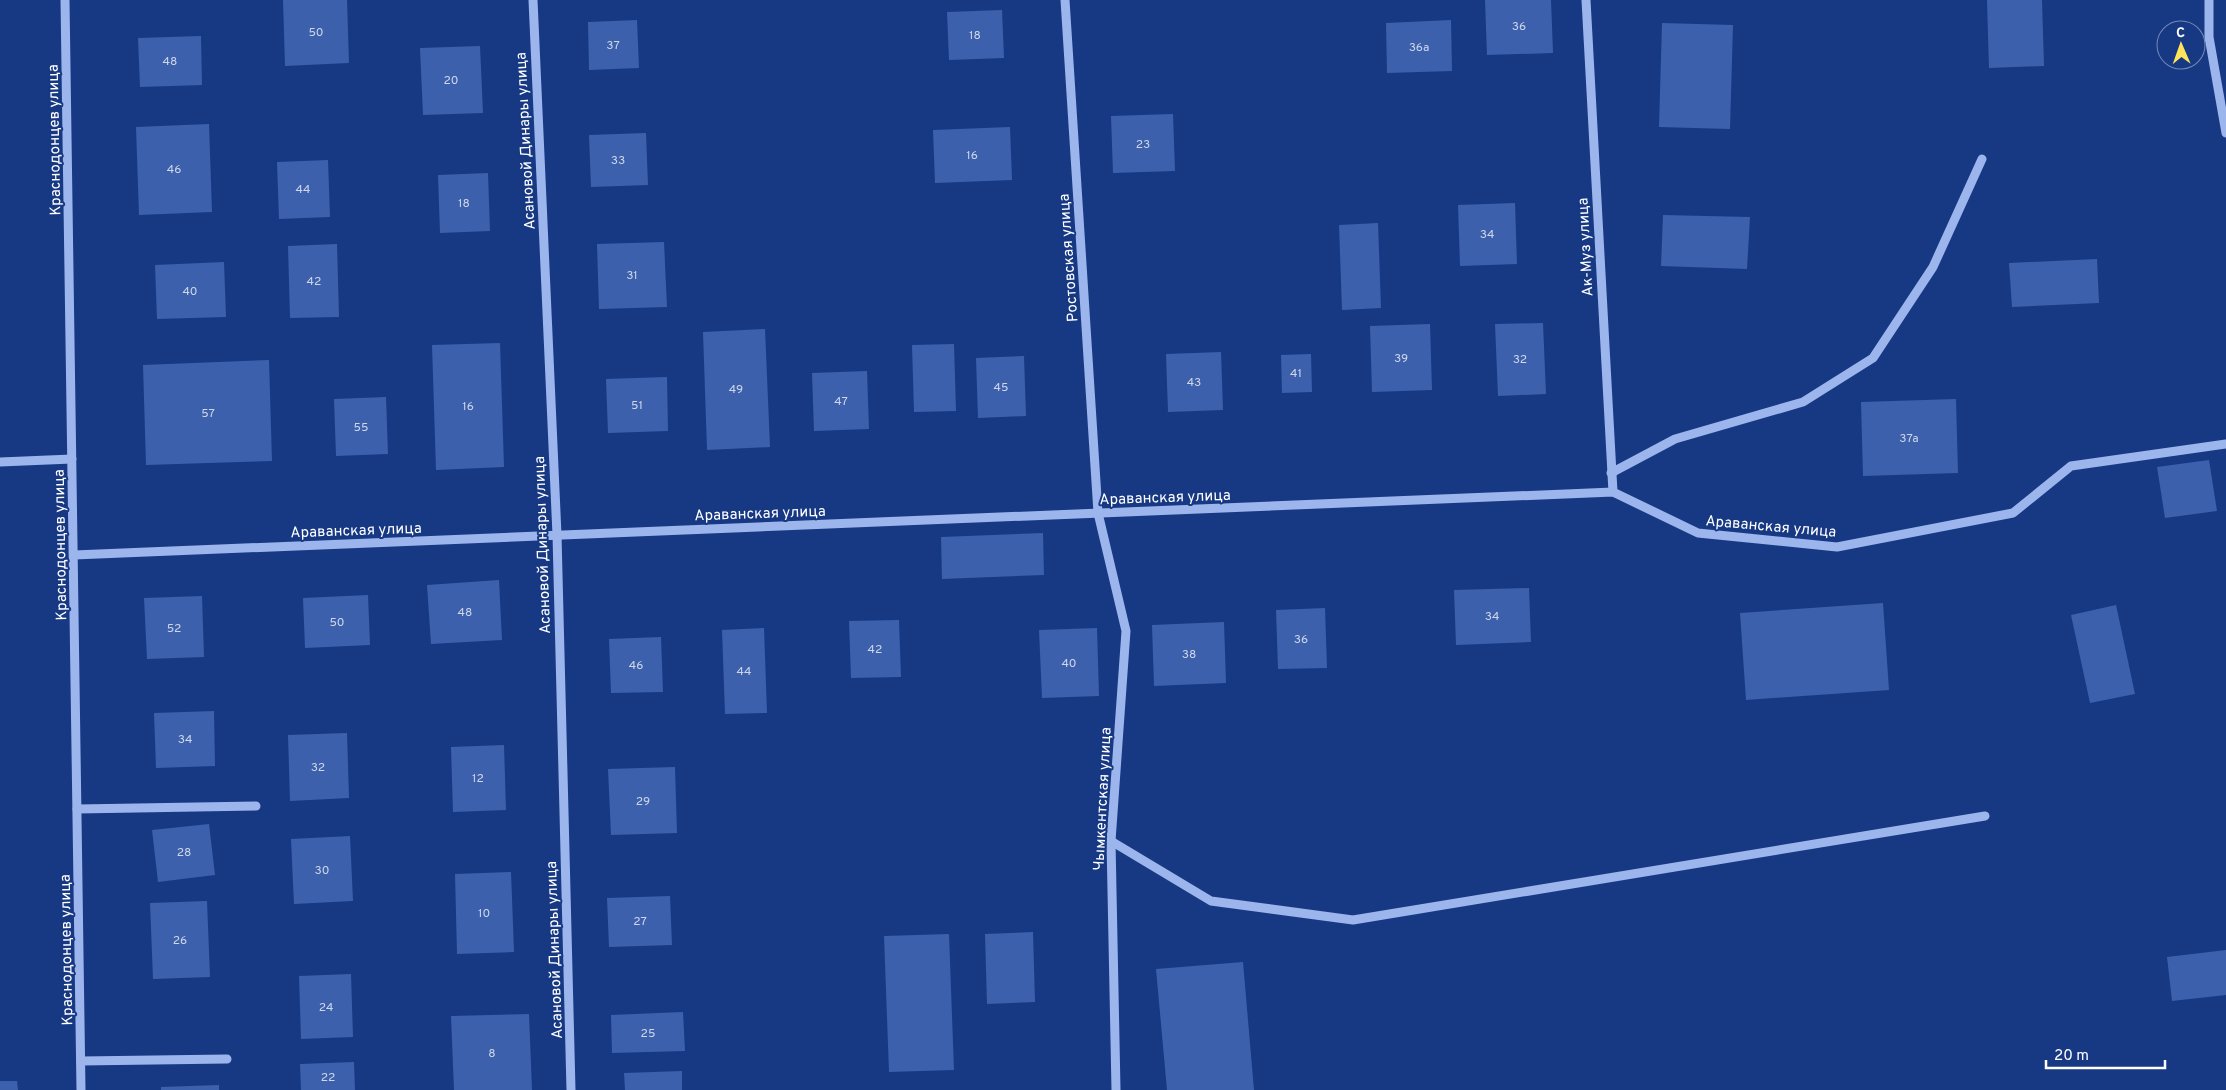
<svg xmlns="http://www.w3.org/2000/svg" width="2226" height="1090" font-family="Overpass,sans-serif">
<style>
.building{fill:#3c60ac}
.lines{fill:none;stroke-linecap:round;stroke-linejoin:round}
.minor{stroke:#9cb6ed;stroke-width:9}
.labels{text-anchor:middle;stroke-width:4;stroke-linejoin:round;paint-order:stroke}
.number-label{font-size:12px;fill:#ced7ea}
.street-label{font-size:15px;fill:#fff;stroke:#173984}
</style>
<rect width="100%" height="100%" fill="#173984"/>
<g class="building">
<polygon points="283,0 347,0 349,63 285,66"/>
<polygon points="1485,0 1551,0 1553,53 1487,55"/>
<polygon points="1987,0 2042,0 2044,66 1989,68"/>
<polygon points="1002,10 1004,58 949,60 947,12"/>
<polygon points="637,20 639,68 589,70 588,22"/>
<polygon points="1451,20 1452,71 1387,73 1386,23"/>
<polygon points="1662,23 1733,25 1730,129 1659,127"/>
<polygon points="201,36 202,85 140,87 138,38"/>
<polygon points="480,46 483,113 423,115 420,48"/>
<polygon points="1173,114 1175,171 1113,173 1111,116"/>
<polygon points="209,124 212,212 139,215 136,127"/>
<polygon points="1010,127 1012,180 935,183 933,130"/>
<polygon points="646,133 648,185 591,187 589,135"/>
<polygon points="328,160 330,217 279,219 277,162"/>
<polygon points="488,173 490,231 440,233 438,175"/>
<polygon points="1515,203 1517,264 1460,266 1458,205"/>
<polygon points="1663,215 1750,217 1747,269 1661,266"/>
<polygon points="1378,223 1381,308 1342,310 1339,225"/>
<polygon points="664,242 667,307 599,309 597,244"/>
<polygon points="337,244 339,317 290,318 288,246"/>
<polygon points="2097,259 2099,303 2012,307 2009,263"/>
<polygon points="224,262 226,317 157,319 155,265"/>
<polygon points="1543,323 1546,394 1498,396 1495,324"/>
<polygon points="1430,324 1432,390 1372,392 1370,326"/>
<polygon points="765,329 770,447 707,450 703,332"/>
<polygon points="500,343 504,467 436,470 432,345"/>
<polygon points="954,344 956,411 914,412 912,345"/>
<polygon points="1221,352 1223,410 1168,412 1166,354"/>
<polygon points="1311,354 1312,392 1282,393 1281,355"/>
<polygon points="1024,356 1026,416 978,418 976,358"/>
<polygon points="269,360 272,461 146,465 143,365"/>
<polygon points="867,371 869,429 814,431 812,373"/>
<polygon points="667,377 668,431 608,433 606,379"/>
<polygon points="386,397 388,454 336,456 334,399"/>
<polygon points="1956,399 1958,473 1863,476 1861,402"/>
<polygon points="2209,460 2217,511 2165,518 2157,467"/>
<polygon points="1043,533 1044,575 942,579 941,537"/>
<polygon points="499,580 502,640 431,644 427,585"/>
<polygon points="1529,588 1531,642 1456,645 1454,590"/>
<polygon points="368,595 370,645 305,648 303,598"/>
<polygon points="202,596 204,657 147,659 144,598"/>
<polygon points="1883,603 1889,690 1746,700 1740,613"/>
<polygon points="2116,605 2135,694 2090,703 2071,615"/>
<polygon points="1325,608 1327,668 1278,669 1276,610"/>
<polygon points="899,620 901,677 851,678 849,621"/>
<polygon points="1224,622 1226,683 1154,686 1152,625"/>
<polygon points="764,628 767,713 725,714 722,630"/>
<polygon points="1097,628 1099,696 1042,698 1039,630"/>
<polygon points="661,637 663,692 611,693 609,639"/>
<polygon points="214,711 215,766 156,768 154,713"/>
<polygon points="347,733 349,798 290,801 288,735"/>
<polygon points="504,745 506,810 453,812 451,747"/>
<polygon points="675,767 677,833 611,835 608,769"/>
<polygon points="209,824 215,875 158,882 152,830"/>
<polygon points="350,836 353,901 294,904 291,839"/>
<polygon points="511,872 514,952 457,954 455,874"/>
<polygon points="670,896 672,945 609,947 607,898"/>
<polygon points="207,901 210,977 153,979 150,903"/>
<polygon points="1033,932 1035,1002 987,1004 985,934"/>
<polygon points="949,934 954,1070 889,1072 884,936"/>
<polygon points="2226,950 2226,995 2172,1001 2167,957"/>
<polygon points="1243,962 1254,1090 1167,1090 1156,969"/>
<polygon points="351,974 353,1037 301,1039 299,976"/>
<polygon points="683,1012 685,1051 612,1053 611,1015"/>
<polygon points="529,1014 532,1090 454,1090 451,1016"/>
<polygon points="354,1062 355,1090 301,1090 300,1064"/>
<polygon points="682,1071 682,1090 625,1090 624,1073"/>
<polygon points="0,1081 17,1081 18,1090 0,1090"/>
<polygon points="219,1085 219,1090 161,1090 161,1087"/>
</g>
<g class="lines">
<g class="minor">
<polyline points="65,0 81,1090"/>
<polyline points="533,0 557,535 571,1090"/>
<polyline points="1065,0 1098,513 1126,631 1111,841 1116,1090"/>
<polyline points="1586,0 1613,492"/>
<polyline points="2209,0 2209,37 2226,133"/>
<polyline points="0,462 72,459"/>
<polyline points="1611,473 1675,439 1803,402 1873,358 1933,267 1982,159"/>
<polyline points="74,555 1613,492 1698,533 1837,547 2013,513 2071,466 2226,444"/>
<polyline points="77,809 256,806"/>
<polyline points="1111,841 1211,901 1353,920 1985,816"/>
<polyline points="81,1061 227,1059"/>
</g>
</g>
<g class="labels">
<g class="number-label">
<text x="1519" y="30">36</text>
<text x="316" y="36">50</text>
<text x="975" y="39">18</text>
<text x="613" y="49">37</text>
<text x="1419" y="51">36a</text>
<text x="170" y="65">48</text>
<text x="451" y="84">20</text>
<text x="1143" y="148">23</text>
<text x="972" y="159">16</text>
<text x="618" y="164">33</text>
<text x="174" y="173">46</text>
<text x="303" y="193">44</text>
<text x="464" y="207">18</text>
<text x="1487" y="238">34</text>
<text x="632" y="279">31</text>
<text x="314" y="285">42</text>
<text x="190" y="295">40</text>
<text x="1401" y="362">39</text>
<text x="1520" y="363">32</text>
<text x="1296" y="377">41</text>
<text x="1194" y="386">43</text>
<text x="1001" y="391">45</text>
<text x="736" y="393">49</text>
<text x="841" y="405">47</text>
<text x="637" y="409">51</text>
<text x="468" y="410">16</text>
<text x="208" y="417">57</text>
<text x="361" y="431">55</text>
<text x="1909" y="442">37а</text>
<text x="465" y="616">48</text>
<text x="1492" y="620">34</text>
<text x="337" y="626">50</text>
<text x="174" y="632">52</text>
<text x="1301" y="643">36</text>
<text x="875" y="653">42</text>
<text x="1189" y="658">38</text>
<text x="1069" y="667">40</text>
<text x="636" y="669">46</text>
<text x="744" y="675">44</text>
<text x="185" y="743">34</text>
<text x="318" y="771">32</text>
<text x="478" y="782">12</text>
<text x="643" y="805">29</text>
<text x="184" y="856">28</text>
<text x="322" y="874">30</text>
<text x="484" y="917">10</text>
<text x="640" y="925">27</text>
<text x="180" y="944">26</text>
<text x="326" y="1011">24</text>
<text x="648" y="1037">25</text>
<text x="492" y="1057">8</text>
<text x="328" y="1081">22</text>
</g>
<g class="street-label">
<text transform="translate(54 140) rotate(-91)" y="5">Краснодонцев улица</text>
<text transform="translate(525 141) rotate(-93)" y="5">Асановой Динары улица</text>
<text transform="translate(1585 247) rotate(-93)" y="5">Ак-Муз улица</text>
<text transform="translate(1068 258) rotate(-94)" y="5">Ростовская улица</text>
<text transform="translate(1165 497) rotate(-2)" y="5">Араванская улица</text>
<text transform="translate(760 513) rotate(-2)" y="5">Араванская улица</text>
<text transform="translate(1771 526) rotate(5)" y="5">Араванская улица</text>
<text transform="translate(356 530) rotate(-2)" y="5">Араванская улица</text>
<text transform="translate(60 545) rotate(-91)" y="5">Краснодонцев улица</text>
<text transform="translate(542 545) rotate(-92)" y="5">Асановой Динары улица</text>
<text transform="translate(1102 799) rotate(-87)" y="5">Чымкентская улица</text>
<text transform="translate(66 950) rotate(-91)" y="5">Краснодонцев улица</text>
<text transform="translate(554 950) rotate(-92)" y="5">Асановой Динары улица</text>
</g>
</g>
<g transform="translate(2181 45) rotate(358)"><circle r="24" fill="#173984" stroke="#7488b5"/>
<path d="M0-4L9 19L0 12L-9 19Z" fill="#ffe358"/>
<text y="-8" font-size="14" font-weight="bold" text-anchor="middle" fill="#ffffff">С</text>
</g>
<path d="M2046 1060v8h119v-8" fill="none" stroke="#ffffff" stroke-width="2.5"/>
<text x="2054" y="1060" font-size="15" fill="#ffffff" stroke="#173984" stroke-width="4" paint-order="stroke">20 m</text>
</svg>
